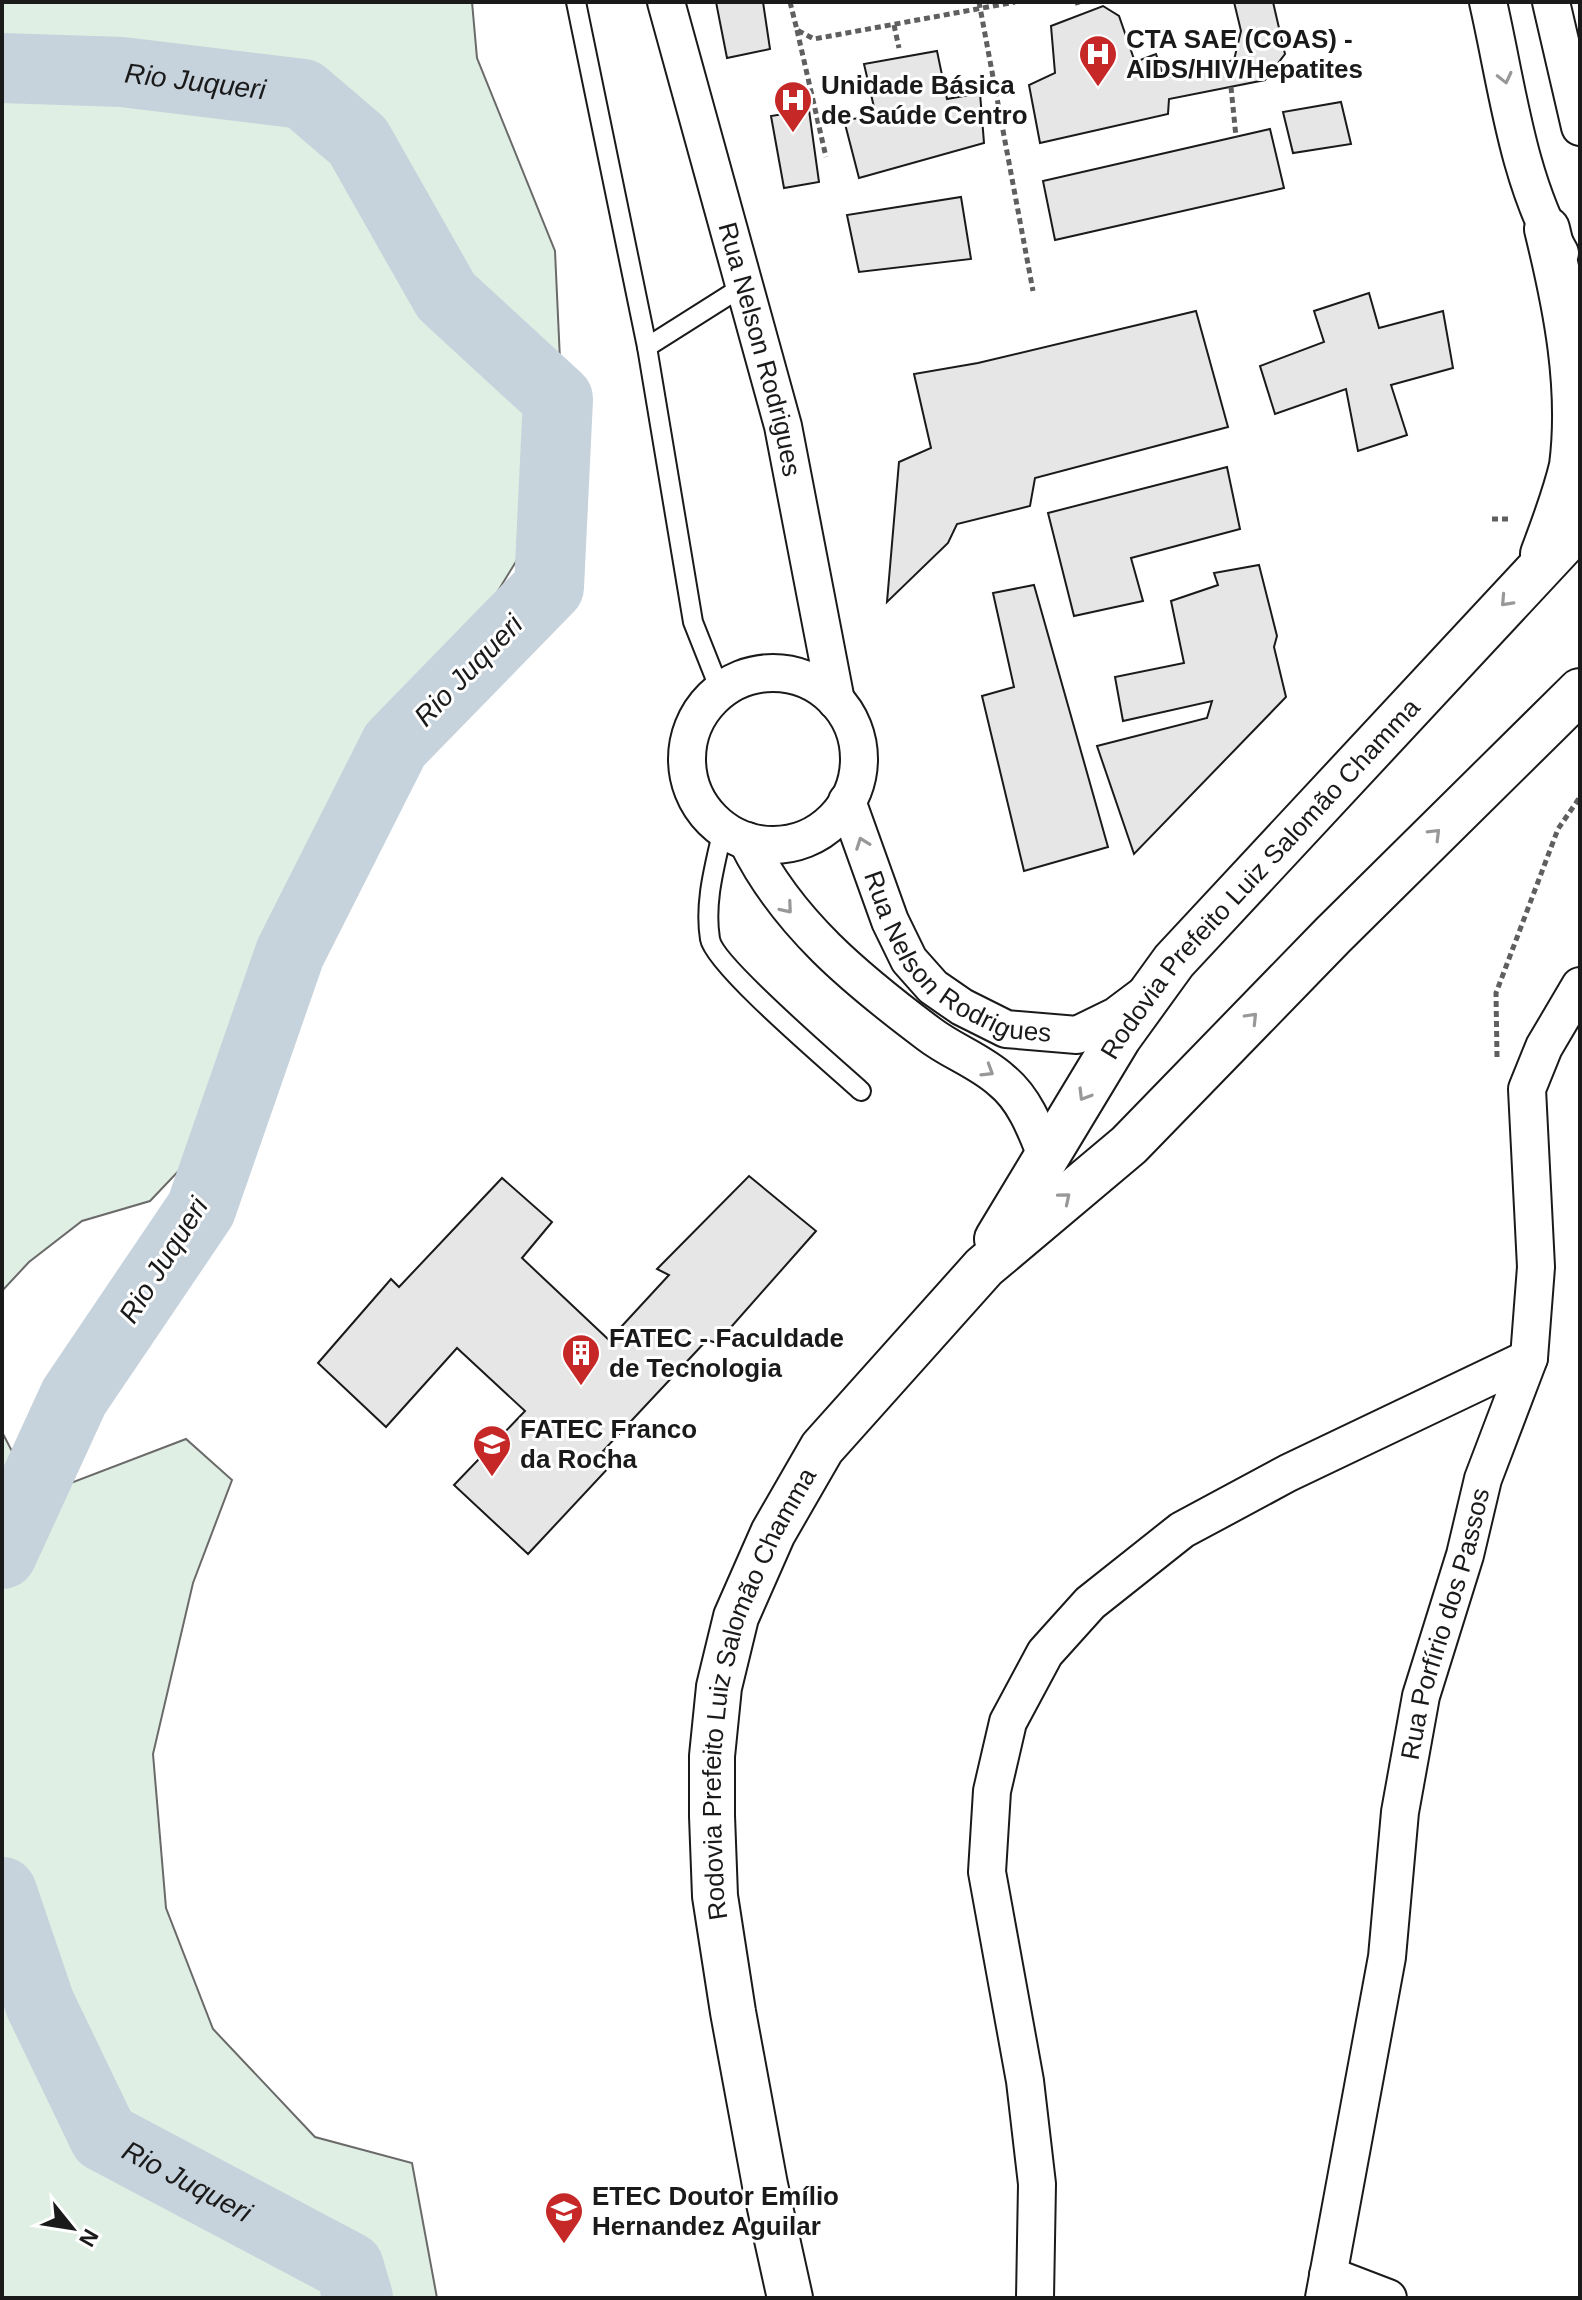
<svg xmlns="http://www.w3.org/2000/svg" width="1582" height="2300" font-family="Arial,sans-serif">
<style>
.green{fill:#e0efe3;stroke:#6a6a6a;stroke-width:2}
.lines{fill:none;stroke-linecap:round;stroke-linejoin:round}
.river{stroke:#c6d2dc;stroke-width:70}
.building{fill:#e6e6e6;stroke:#1a1a1a;stroke-width:2}
.service-casing{stroke:#1a1a1a;stroke-width:22}
.minor-casing{stroke:#1a1a1a;stroke-width:40}
.primary-casing{stroke:#1a1a1a;stroke-width:48}
.path{stroke:#5f5f5f;stroke-width:5;stroke-dasharray:6 4;stroke-linecap:butt}
.service{stroke:#fff;stroke-width:18}
.minor{stroke:#fff;stroke-width:36}
.primary{stroke:#fff;stroke-width:44}
.oneway{stroke:#989898}
.labels{text-anchor:middle;stroke-width:6;stroke-linejoin:round;paint-order:stroke}
.poi-label{font-size:26px;font-weight:bold;fill:#1a1a1a;stroke:#fff;text-anchor:start}
.street-label{font-size:26px;fill:#1a1a1a;stroke:#fff}
.water-label{font-size:28px;font-style:italic;fill:#1a1a1a;stroke:#fff}
</style>
<rect width="100%" height="100%" fill="#fff"/>
<g class="green">
<polygon points="2,2 472,2 477,58 555,251 560,360 533,534 477,625 373,732 313,845 190,1159 150,1201 82,1221 29,1262 2,1291"/>
<polygon points="2,1432 16,1459 71,1483 186,1439 232,1480 193,1583 153,1754 166,1908 213,2029 315,2137 412,2163 437,2298 2,2298"/>
</g>
<g class="lines">
<g class="river">
<path id="s1" d="M2 68 122 72 303 94 358 141 446 296 558 399 549 587 395 745 290 953 201 1209 74 1397 2 1554"/>
<path id="s2" d="M2 1892 40 2004 104 2137 349 2267 358 2298"/>
</g>
</g>
<g class="building">
<polygon points="716,2 763,2 770,49 727,58"/>
<polygon points="1234,2 1273,2 1285,54 1265,80 1169,99 1168,114 1040,143 1029,85 1055,73 1051,26 1103,6 1119,16 1135,62 1156,54 1164,78 1234,60 1241,31"/>
<polygon points="937,51 947,99 980,93 984,143 859,178 844,120 876,116 864,64"/>
<polygon points="1341,102 1351,144 1293,153 1283,112"/>
<polygon points="809,110 819,182 784,188 771,116"/>
<polygon points="1270,129 1284,188 1055,240 1043,181"/>
<polygon points="961,197 971,259 859,272 847,215"/>
<polygon points="1369,293 1379,328 1443,311 1453,368 1391,385 1407,435 1358,451 1346,389 1275,414 1260,366 1324,342 1314,311"/>
<polygon points="1196,311 1228,427 1035,478 1030,506 957,524 948,543 887,602 899,462 931,448 914,374 978,363"/>
<polygon points="1227,467 1240,529 1131,558 1143,601 1074,616 1048,513"/>
<polygon points="1259,565 1277,636 1274,647 1286,697 1134,854 1097,746 1207,718 1212,701 1123,721 1115,677 1184,663 1171,601 1218,585 1214,573"/>
<polygon points="1034,585 1108,847 1024,871 982,696 1014,687 993,593"/>
<polygon points="749,1176 816,1231 717,1343 707,1340 603,1451 613,1463 528,1554 454,1485 525,1411 457,1348 386,1427 318,1363 391,1279 399,1287 502,1178 552,1222 522,1258 609,1340 669,1275 657,1269"/>
</g>
<g class="lines">
<defs>
<g id="service">
<polyline points="576,2 647,347 693,622 720,690"/>
<polyline points="647,347 745,285"/>
<path d="M723 829C715 865 704 902 710 939 714 965 835 1067 861 1091"/>
</g>
<g id="minor">
<path id="s3" d="M666 2 783 426 836 701"/>
<path d="M1488 2C1507 85 1517 178 1560 253"/>
<polyline points="1551,2 1580,127"/>
<circle cx="773" cy="759" r="86"/>
<path id="s4" d="M847 801 890 921 909 960 933 987 962 1007 1006 1029 1077 1035 1116 1016 1144 995"/>
<path d="M747 841C787 923 857 980 929 1034 951 1051 980 1061 1001 1080 1025 1099 1036 1130 1047 1158"/>
<polyline points="1328,2275 1388,2298"/>
<polyline points="1035,2298 1037,2184 1025,2081 987,1872 992,1791 1008,1722 1045,1653 1090,1603 1182,1530 1288,1473 1529,1358"/>
<path id="s5" d="M1324 2298 1387 1957 1400 1812 1421 1696 1465 1555 1483 1479 1529 1358 1536 1267 1527 1089 1544 1047 1580 986"/>
</g>
<g id="primary">
<path d="M1543 554C1554 525 1565 496 1572 466 1582 387 1566 306 1547 229"/>
<path id="s6" d="M997 1239 1119 1037 1174 961 1580 525"/>
<path id="s7" d="M790 2298 765 2185 733 2012 715 1896 712 1816V1756L719 1687 736 1617 773 1533 822 1448 984 1267 1129 1145 1333 935 1580 691"/>
</g>
</defs>
<use href="#service" class="service-casing"/>
<use href="#minor" class="minor-casing"/>
<use href="#primary" class="primary-casing"/>
<g class="path">
<polyline points="790,2 797,30 814,39 1015,2"/>
<polyline points="979,2 1033,291"/>
<polyline points="1077,2 1078,5"/>
<polyline points="894,25 899,48"/>
<polyline points="797,30 826,157"/>
<polyline points="1231,87 1236,137"/>
<polyline points="1492,519 1511,519"/>
<polyline points="1497,1057 1496,993 1558,829 1580,797"/>
</g>
<use href="#service" class="service"/>
<use href="#minor" class="minor"/>
<use href="#primary" class="primary"/>
</g>
<defs><path id="oneway-chevron" d="M-2-3.5L2.5 0L-2 3.5" fill="none" stroke-width="1.6" stroke-linecap="round" stroke-linejoin="round" transform="scale(2)"/></defs>
<g class="oneway">
<use href="#oneway-chevron" transform="translate(1505 78) rotate(77)"/>
<use href="#oneway-chevron" transform="translate(1506 601) rotate(133)"/>
<use href="#oneway-chevron" transform="translate(1435 834) rotate(-45)"/>
<use href="#oneway-chevron" transform="translate(862 843) rotate(-110)"/>
<use href="#oneway-chevron" transform="translate(787 908) rotate(50)"/>
<use href="#oneway-chevron" transform="translate(1252 1018) rotate(-46)"/>
<use href="#oneway-chevron" transform="translate(988 1071) rotate(32)"/>
<use href="#oneway-chevron" transform="translate(1084 1095) rotate(121)"/>
<use href="#oneway-chevron" transform="translate(1065 1198) rotate(-40)"/>
</g>
<defs>
<symbol id="hospital-pin" viewBox="-11 -11 22 30"><path d="M0 17L-7.5 6A9.5 9.5 0 1 1 7.5 6Z" fill="#c62828" stroke="#fff"/><path d="M-5-5h3v3.5h4V-5h3V5h-3V1.5h-4V5h-3Z" fill="#fff"/></symbol>
<symbol id="building-pin" viewBox="-11 -11 22 30"><path d="M0 17L-7.5 6A9.5 9.5 0 1 1 7.5 6Z" fill="#c62828" stroke="#fff"/><path d="M-4-6H4V6H1V3H-1V6H-4ZM-2.5-4.3h1.7v1.8h-1.7ZM.8-4.3h1.7v1.8H.8ZM-2.5-1h1.7V.8h-1.7ZM.8-1h1.7V.8H.8Z" fill="#fff"/></symbol>
<symbol id="university-pin" viewBox="-11 -11 22 30"><path d="M0 17L-7.5 6A9.5 9.5 0 1 1 7.5 6Z" fill="#c62828" stroke="#fff"/><path d="M0-5L7-2L0 1L-7-2ZM-4 1L0 2.5L4 1V4Q0 6-4 4Z" fill="#fff"/></symbol>
</defs>
<g fill-rule="evenodd">
<use href="#hospital-pin" x="1076" y="32" width="44" height="60"/>
<use href="#hospital-pin" x="771" y="78" width="44" height="60"/>
<use href="#building-pin" x="559" y="1331" width="44" height="60"/>
<use href="#university-pin" x="470" y="1422" width="44" height="60"/>
<use href="#university-pin" x="542" y="2189" width="44" height="60"/>
</g>
<g class="labels">
<g class="poi-label">
<text x="1126" y="48">CTA SAE (COAS) -<tspan x="1126" dy="30">AIDS/HIV/Hepatites</tspan></text>
<text x="821" y="94">Unidade Básica<tspan x="821" dy="30">de Saúde Centro</tspan></text>
<text x="609" y="1347">FATEC - Faculdade<tspan x="609" dy="30">de Tecnologia</tspan></text>
<text x="520" y="1438">FATEC Franco<tspan x="520" dy="30">da Rocha</tspan></text>
<text x="592" y="2205">ETEC Doutor Emílio<tspan x="592" dy="30">Hernandez Aguilar</tspan></text>
</g>
<g class="street-label">
<text dy="9" stroke="none"><textPath href="#s3" startOffset="360">Rua Nelson Rodrigues</textPath></text>
<text dy="9" stroke="none"><textPath href="#s6" startOffset="448">Rodovia Prefeito Luiz Salomão Chamma</textPath></text>
<text dy="9" stroke="none"><textPath href="#s4" startOffset="206">Rua Nelson Rodrigues</textPath></text>
<text dy="9" stroke="none"><textPath href="#s5" startOffset="686">Rua Porfírio dos Passos</textPath></text>
<text dy="9" stroke="none"><textPath href="#s7" startOffset="620">Rodovia Prefeito Luiz Salomão Chamma</textPath></text>
</g>
<g class="water-label">
<text dy="10" stroke="none"><textPath href="#s1" startOffset="194">Rio Juqueri</textPath></text>
<text transform="translate(468 670) rotate(-46)" y="10">Rio Juqueri</text>
<text transform="translate(163 1260) rotate(-58)" y="10">Rio Juqueri</text>
<text dy="10" stroke="none"><textPath href="#s2" startOffset="360">Rio Juqueri</textPath></text>
</g>
</g>
<rect width="1582" height="2300" fill="none" stroke="#1a1a1a" stroke-width="8"/>
<g transform="translate(72 2228) rotate(120)" stroke="#ffffff" stroke-width="6" paint-order="stroke">
<path d="M0-6L14 30L0 20L-14 30Z" fill="#1a1a1a"/>
<text y="-12" font-size="22" font-weight="bold" text-anchor="middle" fill="#1a1a1a">N</text>
</g>
</svg>
